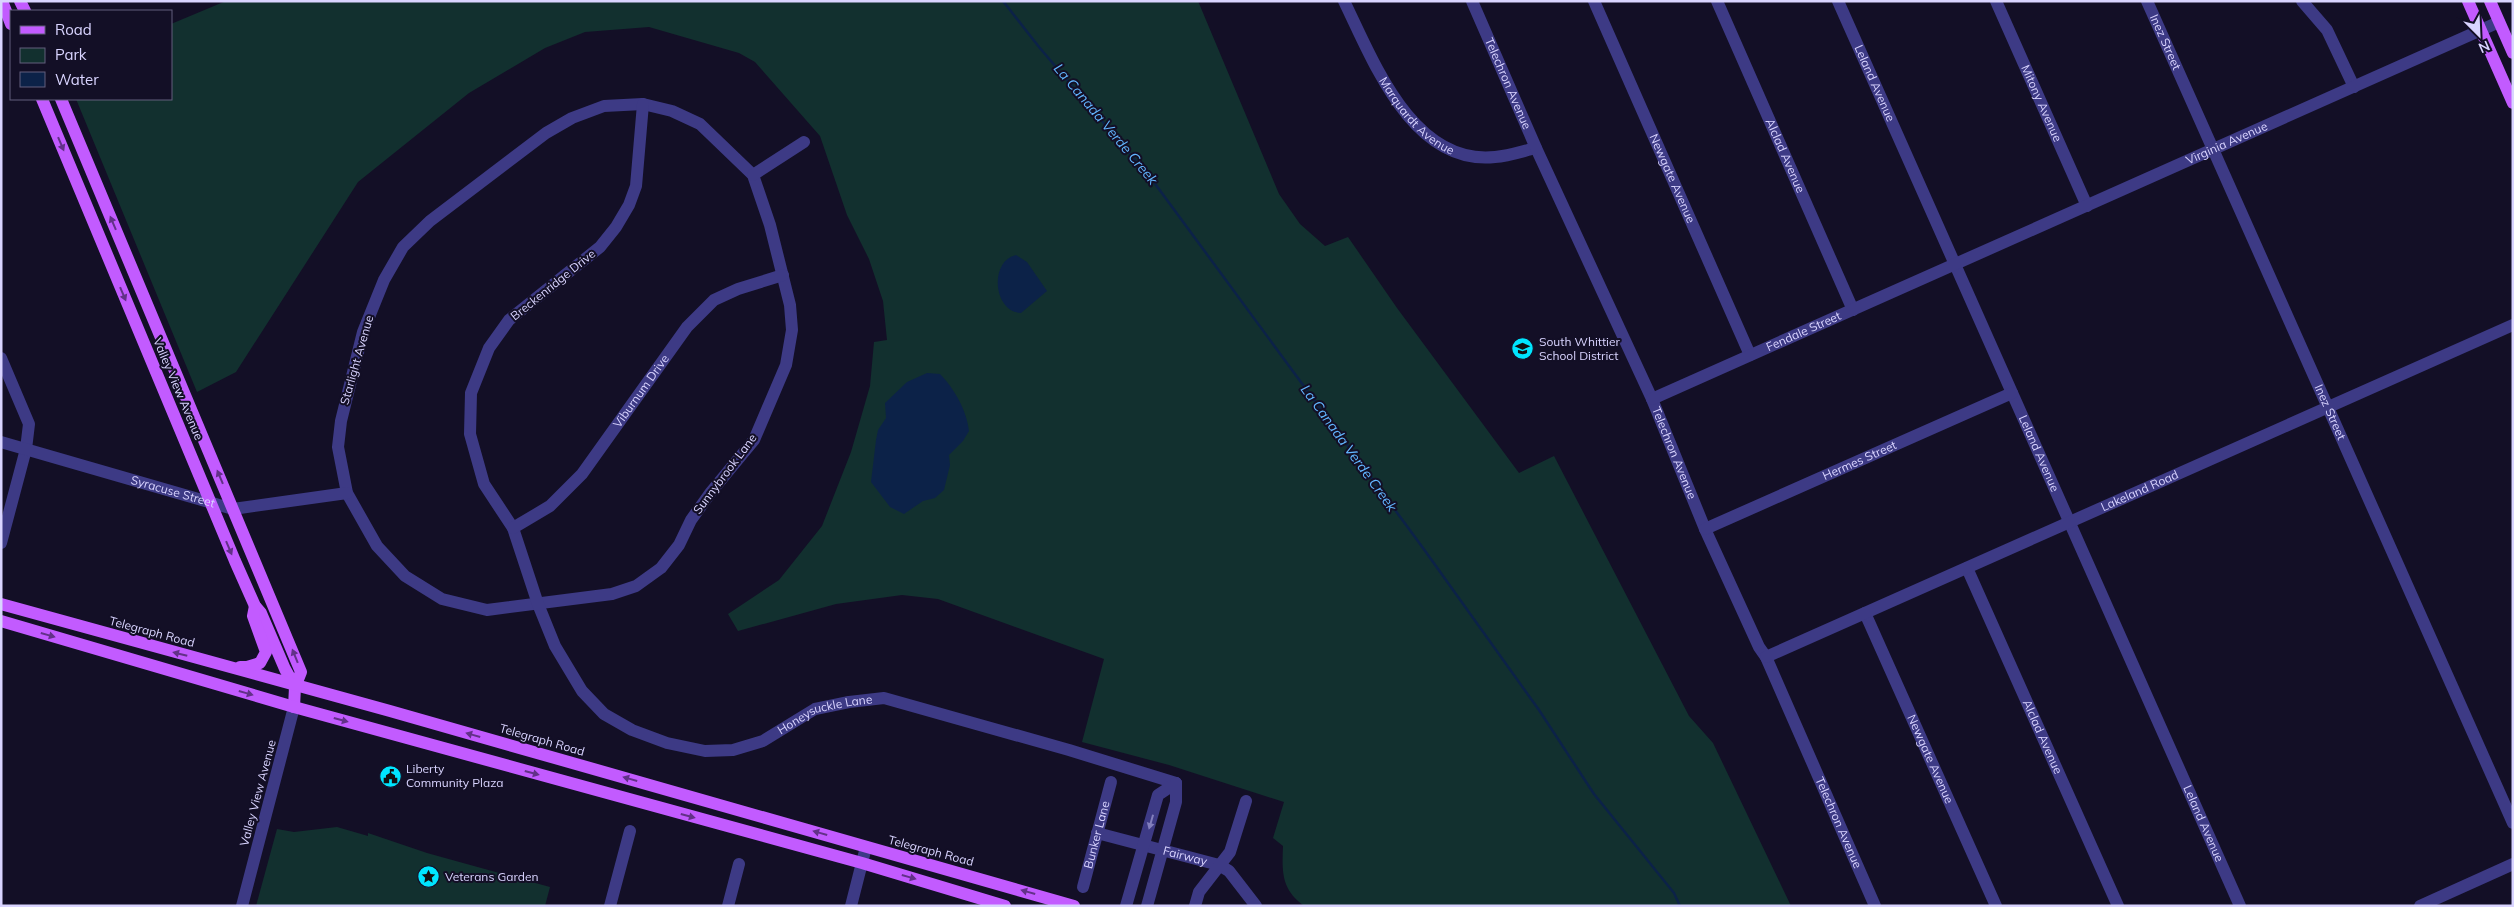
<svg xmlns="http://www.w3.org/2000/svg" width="2514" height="907" font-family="Mulish,sans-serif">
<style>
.green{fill:#12302f}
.water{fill:#0c2248}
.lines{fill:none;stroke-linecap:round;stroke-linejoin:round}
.stream{stroke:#0c2248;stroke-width:2.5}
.minor{stroke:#3d3a85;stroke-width:12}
.major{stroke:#c25bff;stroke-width:12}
.oneway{fill:#623188}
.oneway2{fill:#837fbc}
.labels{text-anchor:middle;stroke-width:4;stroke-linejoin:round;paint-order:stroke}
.street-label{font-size:12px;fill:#d9d4ff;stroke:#130f26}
.poi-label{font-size:12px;fill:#d9d4ff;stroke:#130f26;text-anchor:start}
.water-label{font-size:14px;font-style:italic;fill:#62b6ff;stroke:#130f26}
</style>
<rect width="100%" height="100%" fill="#130f26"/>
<g class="green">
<path d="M226 1H1198L1279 194 1300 224 1325 246 1348 237 1397 308 1519 473 1554 456 1689 716 1713 743 1791 906H1304C1281 889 1282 872 1283 846L1273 838 1284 802 1169 765 1082 742 1104 659 938 599 902 595 836 604 738 631 728 614 779 580 822 526 851 452 870 386 874 342 887 340 883 301 869 259 847 215 820 136 755 62 739 53 649 27 585 32 545 48 469 93 358 182 236 372 197 392 76 99H171V24Z"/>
<polygon points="337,827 368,836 368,833 427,853 550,887 545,906 256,906 277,829 294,832"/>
</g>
<g class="water">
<path d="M1016 255 1027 262 1047 291 1021 313C993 312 989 261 1016 255Z"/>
<path d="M927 373 940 374C954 388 967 411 969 431L963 441 949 455 950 465 944 490 935 498 923 501 904 514 890 507 871 482 876 440 878 430 886 418 885 403 907 382Z"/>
</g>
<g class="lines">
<polyline class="stream" points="1003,1 1039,47 1153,181 1423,548 1539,710 1594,794 1674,893 1680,906"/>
<g class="minor">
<path id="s1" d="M1344 1C1373 60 1412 166 1495 157 1509 156 1523 151 1536 148"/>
<path id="s2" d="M1472 1 1536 148 1652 399 1705 529 1759 647 1766 657 1875 906"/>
<path id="s3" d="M1594 1 1750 355"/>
<path id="s4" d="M1717 1 1853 310"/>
<path id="s5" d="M1838 1 2240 906"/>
<path id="s6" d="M1996 1 2087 206"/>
<path id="s7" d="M2147 1 2513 823"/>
<polyline points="2302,1 2327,30 2354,87"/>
<polygon points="643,104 672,111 700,124 753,175 770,225 790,305 792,330 786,365 754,440 711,492 691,520 679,545 661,568 636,586 612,594 487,610 442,599 405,576 377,546 347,493 338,447 341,421 363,332 384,280 403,247 430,221 546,133 572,118 604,106"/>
<path id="s8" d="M643 104 636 186 629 205 616 227 600 247 509 320 489 348 471 393 470 434 484 484 513 528 538 604 555 646 582 691 604 714 632 730 667 743 705 751 733 750 763 741 815 709 849 702 884 698 1069 750 1176 783"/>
<polyline points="753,175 804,142"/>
<polyline points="1,358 29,424 26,449 1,543"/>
<path id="s9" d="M1652 399 2499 22"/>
<path id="s10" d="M1 442 233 509 347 493"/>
<path id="s11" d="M513 528 550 506 582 474 687 327 714 300 738 289 783 275"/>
<path id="s12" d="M1705 529 2012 393"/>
<path id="s13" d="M1967 568 2118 906"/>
<path id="s14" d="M1865 613 1996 906"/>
<path id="s15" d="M1766 657 2513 325"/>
<path id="s16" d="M1097 833 1219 865 1229 871 1256 906"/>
<path id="s17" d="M1083 887 1111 782"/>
<polyline points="242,906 294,707"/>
<polyline points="610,906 630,831"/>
<polyline points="728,906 739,864"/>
<polyline points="851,906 866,847"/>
<polyline points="1126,906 1158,795 1176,783"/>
<polyline points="1147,906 1176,802 1176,783"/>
<polyline points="1195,906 1199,892 1230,852 1246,801"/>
<polyline points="2420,906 2513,864"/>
</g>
<g class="major">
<polyline points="2,1 11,24"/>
<polyline points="20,1 25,11"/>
<polyline points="2468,1 2513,103"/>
<polyline points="2490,1 2513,53"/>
<polyline points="42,99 235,561 255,606 261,613 285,669 295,687"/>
<polyline points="61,99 301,672 295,687 294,707"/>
<polyline points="1,604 390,711 1074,906"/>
<polyline points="1,621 294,707 862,863 1005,906"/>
<polyline points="240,667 247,667 260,663 266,652 253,616 255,606"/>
</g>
</g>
<defs><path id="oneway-solid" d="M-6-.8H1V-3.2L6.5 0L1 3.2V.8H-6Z" transform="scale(1.25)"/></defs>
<g class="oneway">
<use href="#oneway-solid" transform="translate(61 144) rotate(67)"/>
<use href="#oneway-solid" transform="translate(113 223) rotate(-113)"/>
<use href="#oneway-solid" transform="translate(123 294) rotate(67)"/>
<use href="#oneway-solid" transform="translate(220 477) rotate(-113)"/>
<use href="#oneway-solid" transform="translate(229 548) rotate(67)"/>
<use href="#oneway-solid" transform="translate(48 635) rotate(16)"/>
<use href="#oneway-solid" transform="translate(180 654) rotate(-166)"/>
<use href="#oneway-solid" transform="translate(295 656) rotate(-112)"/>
<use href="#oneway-solid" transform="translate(246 693) rotate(16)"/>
<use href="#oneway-solid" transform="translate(341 720) rotate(15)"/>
<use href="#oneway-solid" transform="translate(473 735) rotate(-164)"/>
<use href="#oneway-solid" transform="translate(532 773) rotate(15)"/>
<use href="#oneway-solid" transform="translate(630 779) rotate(-164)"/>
<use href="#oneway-solid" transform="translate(688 816) rotate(15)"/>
<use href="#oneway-solid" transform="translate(820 833) rotate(-164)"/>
<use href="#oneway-solid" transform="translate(909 877) rotate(16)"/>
<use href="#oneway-solid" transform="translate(1028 892) rotate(-164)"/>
</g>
<use class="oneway2" href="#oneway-solid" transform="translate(1151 822) rotate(106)"/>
<defs>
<symbol id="school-disc" viewBox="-11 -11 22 22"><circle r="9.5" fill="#00e5ff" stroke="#130f26"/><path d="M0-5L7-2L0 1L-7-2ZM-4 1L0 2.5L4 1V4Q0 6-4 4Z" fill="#111"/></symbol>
<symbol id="civic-disc" viewBox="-11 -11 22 22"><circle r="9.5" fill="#00e5ff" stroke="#130f26"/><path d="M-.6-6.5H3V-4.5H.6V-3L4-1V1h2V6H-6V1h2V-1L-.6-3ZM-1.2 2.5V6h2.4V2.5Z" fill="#111"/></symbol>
<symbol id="sight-disc" viewBox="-11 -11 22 22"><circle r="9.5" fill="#00e5ff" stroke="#130f26"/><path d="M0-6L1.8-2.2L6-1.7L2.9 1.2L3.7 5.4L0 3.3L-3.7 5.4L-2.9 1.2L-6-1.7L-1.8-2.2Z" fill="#111"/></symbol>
</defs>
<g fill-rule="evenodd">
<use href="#school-disc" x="1510" y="336" width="25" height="25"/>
<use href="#civic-disc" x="378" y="764" width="25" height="25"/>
<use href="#sight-disc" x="416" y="864" width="25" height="25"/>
</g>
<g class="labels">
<g class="street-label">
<text dy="4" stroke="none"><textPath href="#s7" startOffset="45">Inez Street</textPath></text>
<text dy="4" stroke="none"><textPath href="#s5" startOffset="90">Leland Avenue</textPath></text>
<text dy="4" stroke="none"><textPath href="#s2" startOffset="90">Telechron Avenue</textPath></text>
<text dy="4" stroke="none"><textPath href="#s6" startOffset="112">Mitony Avenue</textPath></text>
<text dy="4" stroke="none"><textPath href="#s1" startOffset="138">Marquardt Avenue</textPath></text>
<text dy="4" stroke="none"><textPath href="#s9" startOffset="629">Virginia Avenue</textPath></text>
<text dy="4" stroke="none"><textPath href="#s4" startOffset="169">Alclad Avenue</textPath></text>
<text dy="4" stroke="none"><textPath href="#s3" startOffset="194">Newgate Avenue</textPath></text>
<text transform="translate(553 285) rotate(-39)" y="4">Breckenridge Drive</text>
<text dy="4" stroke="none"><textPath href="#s9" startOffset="166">Fendale Street</textPath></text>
<text transform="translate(357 360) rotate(-74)" y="4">Starlight Avenue</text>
<text transform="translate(178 389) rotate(67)" y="4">Valley View Avenue</text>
<text dy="4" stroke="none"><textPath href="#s11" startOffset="190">Viburnum Drive</textPath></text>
<text dy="4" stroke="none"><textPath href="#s7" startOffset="450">Inez Street</textPath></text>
<text dy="4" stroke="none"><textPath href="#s2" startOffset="495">Telechron Avenue</textPath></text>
<text dy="4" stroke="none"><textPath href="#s5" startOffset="495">Leland Avenue</textPath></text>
<text dy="4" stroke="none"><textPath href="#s12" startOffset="169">Hermes Street</textPath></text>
<text transform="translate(725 474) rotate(-53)" y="4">Sunnybrook Lane</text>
<text dy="4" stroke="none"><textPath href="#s15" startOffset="409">Lakeland Road</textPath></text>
<text dy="4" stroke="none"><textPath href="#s10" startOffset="179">Syracuse Street</textPath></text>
<text transform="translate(152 632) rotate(15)" y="4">Telegraph Road</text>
<text dy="4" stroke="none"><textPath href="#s8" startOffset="945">Honeysuckle Lane</textPath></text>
<text dy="4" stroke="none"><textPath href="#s13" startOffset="185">Alclad Avenue</textPath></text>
<text transform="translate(542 740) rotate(16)" y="4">Telegraph Road</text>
<text dy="4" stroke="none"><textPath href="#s14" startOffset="160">Newgate Avenue</textPath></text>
<text transform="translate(258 793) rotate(-75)" y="4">Valley View Avenue</text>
<text dy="4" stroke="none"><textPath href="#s2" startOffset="900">Telechron Avenue</textPath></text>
<text dy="4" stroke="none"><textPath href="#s5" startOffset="900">Leland Avenue</textPath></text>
<text dy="4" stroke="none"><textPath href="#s17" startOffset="54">Bunker Lane</textPath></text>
<text transform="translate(931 851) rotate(15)" y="4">Telegraph Road</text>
<text dy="4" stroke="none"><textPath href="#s16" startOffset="91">Fairway</textPath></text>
</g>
<g class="poi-label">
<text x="1539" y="346">South Whittier<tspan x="1539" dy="14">School District</tspan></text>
<text x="406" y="773">Liberty<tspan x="406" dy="14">Community Plaza</tspan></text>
<text x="445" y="881">Veterans Garden</text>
</g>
<g class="water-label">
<text transform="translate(1106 124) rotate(50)" y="5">La Canada Verde Creek</text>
<text transform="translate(1349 448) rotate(54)" y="5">La Canada Verde Creek</text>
</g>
</g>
<rect width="2514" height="907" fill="none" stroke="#d9d4ff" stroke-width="5"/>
<rect x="10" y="10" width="162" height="90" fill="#130f26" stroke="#625e7d"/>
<rect x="20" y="26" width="25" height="8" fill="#c25bff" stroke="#625e7d"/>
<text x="55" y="35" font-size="15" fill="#d9d4ff">Road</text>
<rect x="20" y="48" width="25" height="15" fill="#12302f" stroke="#625e7d"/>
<text x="55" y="60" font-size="15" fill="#d9d4ff">Park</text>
<rect x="20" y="72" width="25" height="15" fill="#0c2248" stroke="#625e7d"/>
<text x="55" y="85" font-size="15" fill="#d9d4ff">Water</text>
<g transform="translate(2479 35) rotate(156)" stroke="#130f26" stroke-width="4" paint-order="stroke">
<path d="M0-4L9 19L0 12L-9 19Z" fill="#d9d4ff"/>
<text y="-8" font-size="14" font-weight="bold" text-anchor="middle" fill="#d9d4ff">N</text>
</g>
</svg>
